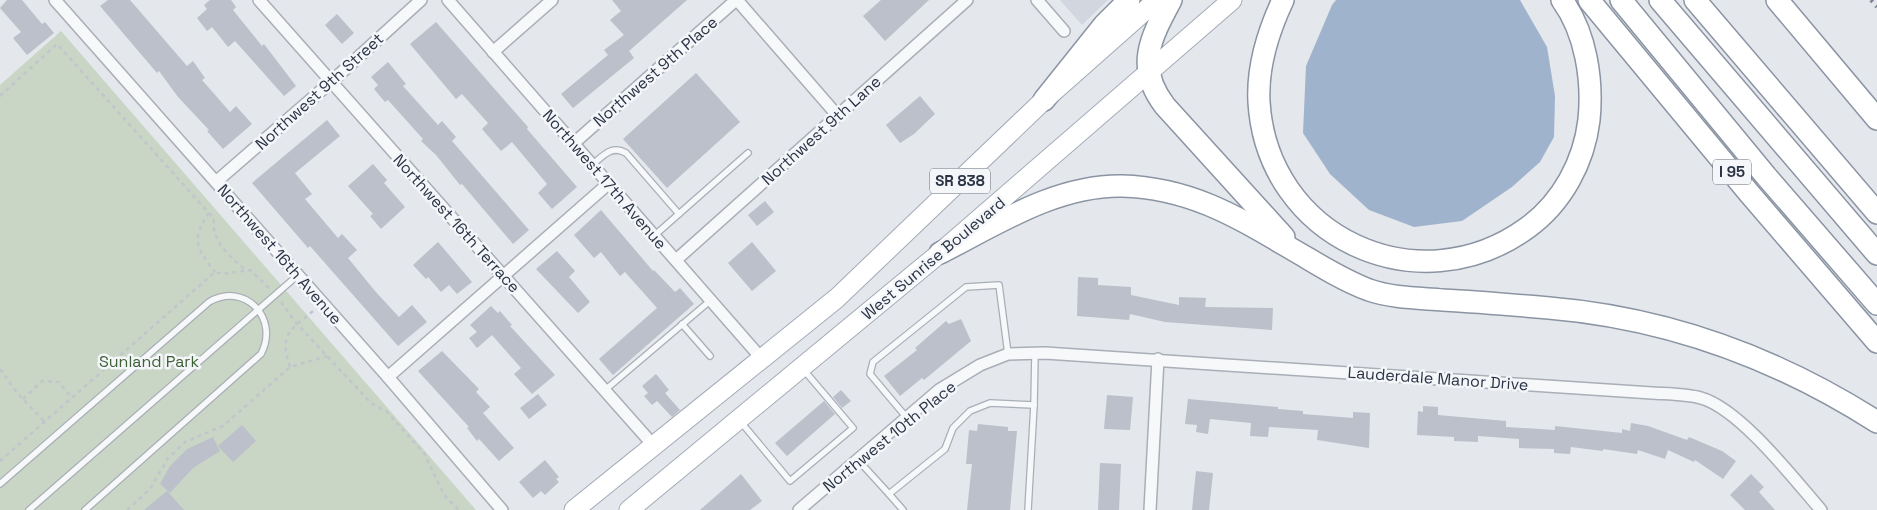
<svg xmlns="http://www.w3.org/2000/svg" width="1877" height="510" font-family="'Space Grotesk',sans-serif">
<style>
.built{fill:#d2d6de}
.green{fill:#c9d6c5}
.water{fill:#9fb4cc}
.building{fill:#bbc0ca}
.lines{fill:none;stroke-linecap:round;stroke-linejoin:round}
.lane-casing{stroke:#a9aeb7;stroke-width:8}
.street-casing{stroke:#a9aeb7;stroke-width:14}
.primary-casing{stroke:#a3abb8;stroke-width:21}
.highway-casing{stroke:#8b94a3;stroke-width:24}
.path{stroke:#c2c5cb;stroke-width:2.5;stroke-dasharray:4 4;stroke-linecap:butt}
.lane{stroke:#f7f8fa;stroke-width:5.5}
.street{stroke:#f7f8fa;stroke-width:11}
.primary{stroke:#fff;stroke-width:19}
.highway{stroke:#fff;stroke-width:21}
.rail{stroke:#7d8696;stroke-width:4;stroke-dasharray:2.5 5;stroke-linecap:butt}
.labels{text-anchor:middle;stroke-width:5;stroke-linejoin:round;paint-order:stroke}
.shield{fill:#f4f6f9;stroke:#676e7b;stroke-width:1}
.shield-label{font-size:15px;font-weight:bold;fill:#2b3445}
.street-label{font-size:16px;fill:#2b3445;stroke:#f4f6f9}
.park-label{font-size:16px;fill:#3f6138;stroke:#f4f6f9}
</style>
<rect width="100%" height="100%" fill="#e4e7ec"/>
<polygon class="built" points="1060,0 1108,0 1082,25"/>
<polygon class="green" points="61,31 476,510 0,510 0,85"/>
<polygon class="water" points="1336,0 1520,0 1547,47 1555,96 1554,137 1540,162 1512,187 1462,221 1414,227 1369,210 1330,174 1303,133 1306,66 1332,5"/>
<g class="building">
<polygon points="7,0 22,0 42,24 45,22 54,33 27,55 13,38 21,32 0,8"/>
<polygon points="108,0 130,0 187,66 193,61 205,78 202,80 230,112 236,106 252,124 223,149 207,131 209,130 178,97 159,71 157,73 100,6"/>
<polygon points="210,0 231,0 236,7 233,10 262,46 264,44 296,86 284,96 235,41 228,47 212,27 207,31 197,18 207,9 204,5"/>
<polygon points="612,0 687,0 629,51 634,58 573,108 561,94 608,55 604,50 624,35 610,20 621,11"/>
<polygon points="881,0 929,0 885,41 863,16"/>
<polygon points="337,14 354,33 342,44 325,25"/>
<polygon points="436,22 528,127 527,129 577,187 552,209 538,193 547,184 512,142 501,151 482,129 488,123 462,94 456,99 410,44"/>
<polygon points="388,62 406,84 403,86 438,125 442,121 456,137 452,141 529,230 513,244 462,184 460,185 436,155 421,141 423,139 388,100 385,102 374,89 378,85 371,77"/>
<polygon points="696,73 740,122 667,188 623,139"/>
<polygon points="920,96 935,114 914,134 900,143 886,125"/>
<polygon points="327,120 340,136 295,173 312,194 305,199 338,238 342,234 357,250 348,258 375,291 399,317 412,305 427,322 398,346 310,246 308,248 252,183"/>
<polygon points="373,164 387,180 384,183 405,207 381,229 370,216 373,214 348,186"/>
<polygon points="765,201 774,212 757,226 748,215"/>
<polygon points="601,210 653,271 654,270 675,292 680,288 694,304 613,375 599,359 657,308 625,272 620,276 601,252 594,258 574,235"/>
<polygon points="438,242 472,282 457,294 449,285 441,292 428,277 426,279 413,265"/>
<polygon points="752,242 776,271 752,291 728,263"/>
<polygon points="557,251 575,271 569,277 590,302 578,313 536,269"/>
<polygon points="1078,277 1098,278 1098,285 1131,287 1131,295 1179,305 1179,297 1206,298 1205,307 1273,308 1272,330 1165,322 1130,314 1129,320 1077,316"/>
<polygon points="491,306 498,313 500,311 512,325 510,326 555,375 532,394 514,374 521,368 492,335 477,348 469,338 477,332 470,325"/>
<polygon points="961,319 971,341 924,380 922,378 900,396 884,376 917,350 915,348 946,321 949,324"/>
<polygon points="442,351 479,389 476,392 490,407 483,413 514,448 499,461 479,439 477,441 467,428 469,427 418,371"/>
<polygon points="656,374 669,390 665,393 680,410 672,417 657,401 652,405 644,396 648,393 642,386"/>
<polygon points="841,390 851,401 842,408 833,397"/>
<polygon points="538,394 547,405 529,419 520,408"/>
<polygon points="1107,395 1133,397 1130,430 1104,429"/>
<polygon points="1188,399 1278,407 1278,409 1303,411 1303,414 1353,418 1353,412 1370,413 1369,448 1317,440 1318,430 1269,427 1268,437 1250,436 1251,423 1210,419 1208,434 1196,432 1197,425 1185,424"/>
<polygon points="824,401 835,414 787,456 775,443"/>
<polygon points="1423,406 1438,407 1438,415 1506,421 1506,427 1555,430 1555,426 1622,433 1622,429 1630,431 1631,423 1648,426 1687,440 1689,437 1722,451 1736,461 1723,479 1695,460 1694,462 1668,450 1665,459 1638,450 1637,454 1603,449 1603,451 1571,447 1570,454 1554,453 1554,449 1519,448 1519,439 1478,436 1478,442 1454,441 1454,437 1417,435 1418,411 1423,412"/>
<polygon points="978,424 1008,427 1008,431 1017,431 1010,510 967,510 972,464 966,464 969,430 977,431"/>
<polygon points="242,425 256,441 233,462 218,446"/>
<polygon points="213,437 220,451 193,468 170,493 160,484 170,466 187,449"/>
<polygon points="545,460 559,477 556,479 559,482 545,495 541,491 533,498 519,482"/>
<polygon points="1100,463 1121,464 1119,510 1098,510"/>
<polygon points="1196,471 1213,473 1209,510 1192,510"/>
<polygon points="741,474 762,501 750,510 700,510"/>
<polygon points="1751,474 1764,487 1759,492 1775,510 1745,510 1730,495"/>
<polygon points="167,491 184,510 144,510"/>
</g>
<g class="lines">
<defs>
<g id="lane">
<path d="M593 164C604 155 612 145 626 153L679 214"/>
<polyline points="655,235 748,153"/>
<polyline points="682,324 710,356"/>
<polyline points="605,390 711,300"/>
<polyline points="907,418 870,374 873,362 966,287 999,285 1008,354"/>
<polyline points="740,421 790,481 853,428 803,369"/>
<polyline points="858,460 889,494 945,449 953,428 970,411 990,403 1034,405 1035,353"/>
<path d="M0 484 209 302C244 281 280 318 261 354L85 510"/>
<polyline points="889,494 903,510"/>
<polyline points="29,510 298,275"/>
<polyline points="1028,510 1034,405"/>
</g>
<g id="street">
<polyline points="55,0 388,377 502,510"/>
<polyline points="259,0 654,446"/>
<polyline points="448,0 762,359"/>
<polyline points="737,0 837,115"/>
<polyline points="1037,0 1064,31"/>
<polyline points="493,52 552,0"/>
<polyline points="574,143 736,0"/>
<polyline points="217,181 331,82 421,0"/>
<polyline points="676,260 967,0"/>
<polyline points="388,377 608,184"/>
<path d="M799 510 939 390 980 365 1008 354 1045 353 1652 393C1667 394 1686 394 1701 398 1740 409 1794 479 1821 510"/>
<polyline points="1150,510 1158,359"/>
</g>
<g id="primary">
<polyline points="574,510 837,298 1044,100 1157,0"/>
<polyline points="629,510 940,253 1232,0"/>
</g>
<g id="highway">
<path d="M1171 0C1150 39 1135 67 1165 106L1284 237"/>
<path d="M1283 0C1268 32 1257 66 1259 102 1267 237 1418 307 1527 228 1562 203 1584 162 1589 120 1593 80 1586 33 1562 0"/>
<polyline points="1589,0 1749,193 1877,342"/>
<polyline points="1621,0 1766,176 1877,304"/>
<polyline points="1660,0 1877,254"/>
<polyline points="1695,0 1877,213"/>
<polyline points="1777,0 1877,119"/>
<polyline points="1044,100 1104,25 1129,0"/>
<path d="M940 253C997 224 1056 185 1122 186 1194 188 1242 220 1302 255 1324 268 1345 281 1369 290 1392 298 1419 298 1443 300 1479 302 1514 305 1549 308 1667 318 1777 358 1877 422"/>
</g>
</defs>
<use href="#lane" class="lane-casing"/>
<use href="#street" class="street-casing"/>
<use href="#primary" class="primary-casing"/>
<use href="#highway" class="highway-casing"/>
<g class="path">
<path d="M0 96 57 44 209 213C191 239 196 248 215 272"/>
<path d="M209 213 214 219C210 240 232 259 247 271"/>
<polyline points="281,302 297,324 371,403 387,412 424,453 444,495 459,510"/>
<path d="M290 367C279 335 289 331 313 311"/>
<polyline points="0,369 17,393 45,422"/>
<polyline points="23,399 42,381 59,382 72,398"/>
<polyline points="0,461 215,272 223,274 250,270 269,288"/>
<polyline points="127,510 150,489 168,458 185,442 223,426 290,367 328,356"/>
</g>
<use href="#lane" class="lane"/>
<use href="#street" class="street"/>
<use href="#primary" class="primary"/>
<use href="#highway" class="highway"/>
<polyline class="rail" points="1871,0 1877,7"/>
</g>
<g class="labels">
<g class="shield">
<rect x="1713" y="159.5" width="38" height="25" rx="4"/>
<rect x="930" y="168.5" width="60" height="25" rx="4"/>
</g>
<g class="shield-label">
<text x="1732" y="177">I 95</text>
<text x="960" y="186">SR 838</text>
</g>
<g class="street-label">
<text transform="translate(655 71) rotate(-41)" y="6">Northwest 9th Place</text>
<text transform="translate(319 91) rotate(-42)" y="6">Northwest 9th Street</text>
<text transform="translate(821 130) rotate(-42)" y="6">Northwest 9th Lane</text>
<text transform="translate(605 179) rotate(49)" y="6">Northwest 17th Avenue</text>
<text transform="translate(457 223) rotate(48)" y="6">Northwest 16th Terrace</text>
<text transform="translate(280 254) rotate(49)" y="6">Northwest 16th Avenue</text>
<text transform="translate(933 258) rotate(-40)" y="6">West Sunrise Boulevard</text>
<text transform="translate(1438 378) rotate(4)" y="6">Lauderdale Manor Drive</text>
<text transform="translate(889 436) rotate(-39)" y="6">Northwest 10th Place</text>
</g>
<g class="park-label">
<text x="149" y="367">Sunland Park</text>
</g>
</g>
</svg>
